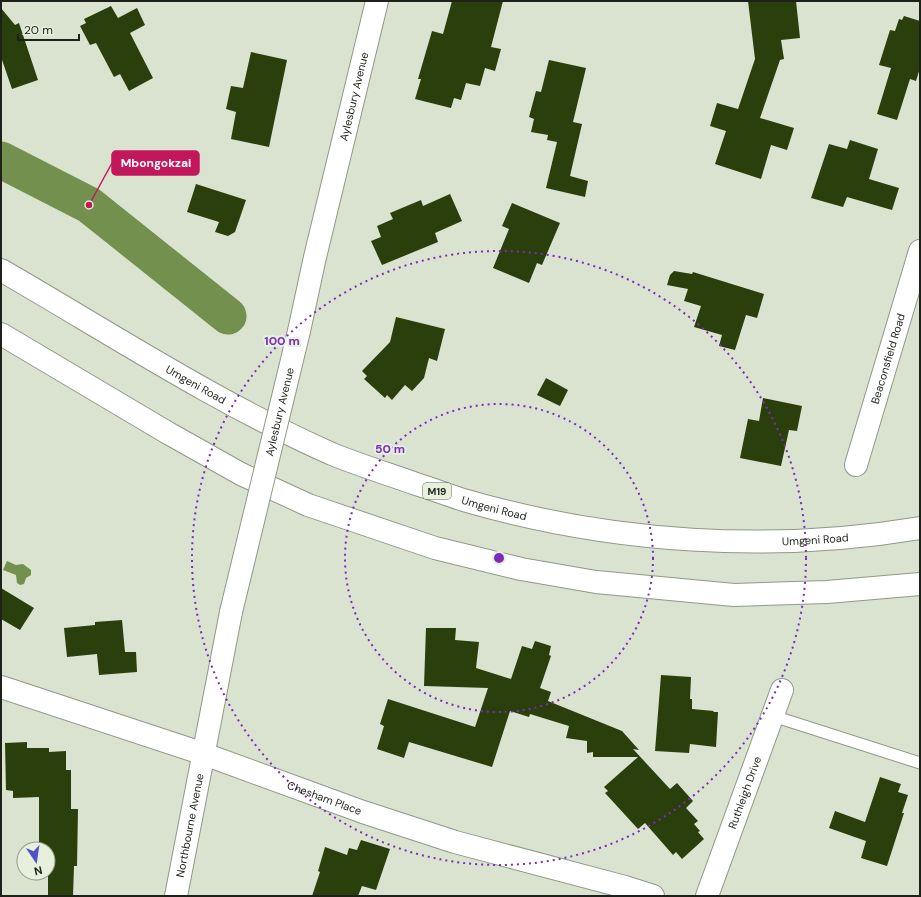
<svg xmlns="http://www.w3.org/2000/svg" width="921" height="897" font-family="'DM Sans',sans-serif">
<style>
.water{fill:#73904e}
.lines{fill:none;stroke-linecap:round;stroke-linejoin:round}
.river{stroke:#73904e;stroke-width:37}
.building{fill:#2b3f0c}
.lane-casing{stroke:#909987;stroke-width:13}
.street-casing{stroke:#909987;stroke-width:24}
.secondary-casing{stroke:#909987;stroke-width:24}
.highway-casing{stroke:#909987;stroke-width:24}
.lane{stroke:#fff;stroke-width:11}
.street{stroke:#fff;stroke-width:22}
.secondary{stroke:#fff;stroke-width:22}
.highway{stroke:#fff;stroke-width:22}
.secondary-bridge-casing{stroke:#909987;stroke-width:24;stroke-linecap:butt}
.secondary-bridge{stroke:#fff;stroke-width:22}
.ring{fill:none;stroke:#7b2cbf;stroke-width:2;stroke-dasharray:2 4}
.labels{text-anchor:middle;stroke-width:4;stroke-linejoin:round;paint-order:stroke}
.shield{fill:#e6f0dd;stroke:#595f54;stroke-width:1}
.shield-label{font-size:10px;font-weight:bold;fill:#1d211a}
.street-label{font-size:11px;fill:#1d211a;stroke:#e6f0dd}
.centre{fill:#7b2cbf;stroke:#e6f0dd;stroke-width:2}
.ring-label{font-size:12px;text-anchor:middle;font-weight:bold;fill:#7b2cbf;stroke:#e6f0dd;stroke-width:4;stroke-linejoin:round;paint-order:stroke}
.leader{fill:none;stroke:#c2185b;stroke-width:1.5}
.callout-dot{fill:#c2185b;stroke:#e6f0dd;stroke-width:1.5}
.callout{fill:#c2185b;stroke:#c2185b;stroke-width:1.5}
.callout-label{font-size:12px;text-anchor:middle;font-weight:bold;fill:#fff}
</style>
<rect width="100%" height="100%" fill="#d9e3d0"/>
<polygon class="water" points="7,561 16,565 23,564 31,570 31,575 26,578 24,584 20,585 17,583 16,575 3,570"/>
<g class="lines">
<polyline class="river" points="1,160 89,205 228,316"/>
</g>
<g class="building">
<polygon points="452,1 503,1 491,47 501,49 495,71 485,68 480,86 466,83 461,100 454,98 451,108 415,99 421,79 418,79 432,31 443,34"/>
<polygon points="748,1 796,1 800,38 781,40 784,59 780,60 760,118 794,128 787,150 771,145 761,179 715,164 726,131 710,126 717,103 738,109 755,59"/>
<polygon points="111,6 118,18 137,8 145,25 130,33 153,78 129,91 120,74 114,77 96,43 90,45 80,26 86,23 84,19"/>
<polygon points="1,8 15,25 19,23 38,80 12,89 1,57"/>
<polygon points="904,16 920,21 920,68 916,81 910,79 897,120 877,114 891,68 879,65 890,30 895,31 899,19 902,20"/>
<polygon points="251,52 287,60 269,147 231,139 236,112 226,109 231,86 243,88"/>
<polygon points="549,60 586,68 573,122 582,124 570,176 588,181 585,197 546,188 557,142 547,140 548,135 531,132 534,119 529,117 536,91 541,92"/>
<polygon points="850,140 878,149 869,179 899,188 892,210 847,197 843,207 811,198 829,144 847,149"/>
<polygon points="196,184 246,200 235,232 228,236 215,232 219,222 187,212"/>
<polygon points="450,194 462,221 435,233 438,242 382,265 371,241 381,237 377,226 393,219 390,213 421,200 423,206"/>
<polygon points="512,203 560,223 542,265 537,263 529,283 493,268 509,229 502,226"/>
<polygon points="674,271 692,274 693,272 764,294 757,318 746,315 735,350 719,346 722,335 694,327 701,306 684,301 688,289 667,285 670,275"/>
<polygon points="396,317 445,329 437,361 429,358 424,378 412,391 405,385 392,400 387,395 385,398 364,379 367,376 362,371 390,342"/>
<polygon points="546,378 568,390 560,406 537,395"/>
<polygon points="763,398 802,406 797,431 789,430 781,466 740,458 748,419 759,421"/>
<polygon points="1,588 34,608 20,630 1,619"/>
<polygon points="122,620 125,652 136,652 137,672 99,675 97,654 67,657 64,628 95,625 95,622"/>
<polygon points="426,628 456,628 455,640 479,642 476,668 511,679 522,646 532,649 535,641 551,646 549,655 551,656 540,688 551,692 548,701 622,731 639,750 633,749 670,789 677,783 693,801 686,808 698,821 694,824 700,831 698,832 704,839 682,859 676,852 673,855 645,823 638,829 605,793 608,791 604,787 638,757 593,757 593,752 587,753 587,741 566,738 569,726 530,714 529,717 510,711 492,767 409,742 404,758 377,749 384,726 380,724 388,699 475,727 488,688 424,686"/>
<polygon points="661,675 691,677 690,699 692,699 692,709 714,711 713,712 718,712 716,747 690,744 689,753 655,751"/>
<polygon points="27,742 27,748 49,748 49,752 66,751 66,770 71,770 71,809 78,809 77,866 74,866 73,896 48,896 48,849 39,849 39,797 13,798 13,791 6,790 5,743"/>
<polygon points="880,777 901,784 898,792 908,795 902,813 904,813 887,866 861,858 866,841 829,828 835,811 865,822"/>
<polygon points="361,840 390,849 376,890 362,886 358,896 312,896 320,872 318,871 325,847 347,855 349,848 357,850"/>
</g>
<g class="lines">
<defs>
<polyline id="lane" points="773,716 920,763"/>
<g id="street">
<path id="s1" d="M856 465 920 251"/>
<path id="s2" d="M1 687 204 754 363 812 455 842 625 887 653 896"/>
<path id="s3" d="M707 896 782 690"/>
</g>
<g id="secondary">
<path id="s4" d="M299 331 315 257 377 1"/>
<path id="s5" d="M176 896 231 612"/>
</g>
<g id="highway">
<path id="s6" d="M1 270C110 333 217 403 332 454 359 465 388 474 416 484 433 489 450 496 467 501 612 543 771 553 920 528"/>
<polyline points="1,334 168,433 241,474 308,505 435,548 521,569 596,582 734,595 827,592 920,584"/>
</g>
</defs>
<use href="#lane" class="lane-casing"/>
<use href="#street" class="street-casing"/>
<use href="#secondary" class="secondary-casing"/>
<use href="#highway" class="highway-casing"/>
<use href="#lane" class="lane"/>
<use href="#street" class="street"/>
<use href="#secondary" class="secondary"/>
<use href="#highway" class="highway"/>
<defs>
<g id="secondary-bridge">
<path id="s7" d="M231 612 299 331"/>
</g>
</defs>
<use href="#secondary-bridge" class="secondary-bridge-casing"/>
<use href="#secondary-bridge" class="secondary-bridge"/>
</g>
<g class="ring">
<circle cx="499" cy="558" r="154"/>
<circle cx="499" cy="558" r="307"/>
</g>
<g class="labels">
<rect class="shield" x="423" y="483" width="28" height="16" rx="3"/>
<g class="shield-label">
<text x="437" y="495">M19</text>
</g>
<g class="street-label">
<text dy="4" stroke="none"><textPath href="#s4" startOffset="241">Aylesbury Avenue</textPath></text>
<text dy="4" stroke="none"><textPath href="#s1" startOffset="111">Beaconsfield Road</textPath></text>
<text dy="4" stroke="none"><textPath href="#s6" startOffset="226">Umgeni Road</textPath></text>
<text dy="4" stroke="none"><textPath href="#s7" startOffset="206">Aylesbury Avenue</textPath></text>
<text dy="4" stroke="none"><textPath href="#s6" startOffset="550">Umgeni Road</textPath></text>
<text dy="4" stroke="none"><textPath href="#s6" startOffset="874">Umgeni Road</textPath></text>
<text dy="4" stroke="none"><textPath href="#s3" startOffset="110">Ruthleigh Drive</textPath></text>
<text dy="4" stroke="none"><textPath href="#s2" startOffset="342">Chesham Place</textPath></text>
<text dy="4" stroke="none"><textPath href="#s5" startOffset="72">Northbourne Avenue</textPath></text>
</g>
</g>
<circle cx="499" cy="558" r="6" class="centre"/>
<g class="ring-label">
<text x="282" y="345">100 m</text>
<text x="390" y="453">50 m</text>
</g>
<path class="leader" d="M89 205L112 163"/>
<circle class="callout-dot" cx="89" cy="205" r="4"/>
<rect class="callout" x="112" y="151" width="87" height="24" rx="4"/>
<g class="callout-label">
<text x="156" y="167">Mbongokzai</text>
</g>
<rect width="921" height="897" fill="none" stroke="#1d211a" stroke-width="4"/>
<g transform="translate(36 861) rotate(167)"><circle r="19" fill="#e6f0dd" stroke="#969d8f"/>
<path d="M0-3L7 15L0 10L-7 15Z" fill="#5351c8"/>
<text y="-6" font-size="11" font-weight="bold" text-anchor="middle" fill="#1d211a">N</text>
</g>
<path d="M18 34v6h61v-6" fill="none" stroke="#1d211a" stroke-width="2"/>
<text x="24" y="34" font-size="12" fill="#1d211a" stroke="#e6f0dd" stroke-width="3" paint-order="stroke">20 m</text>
</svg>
